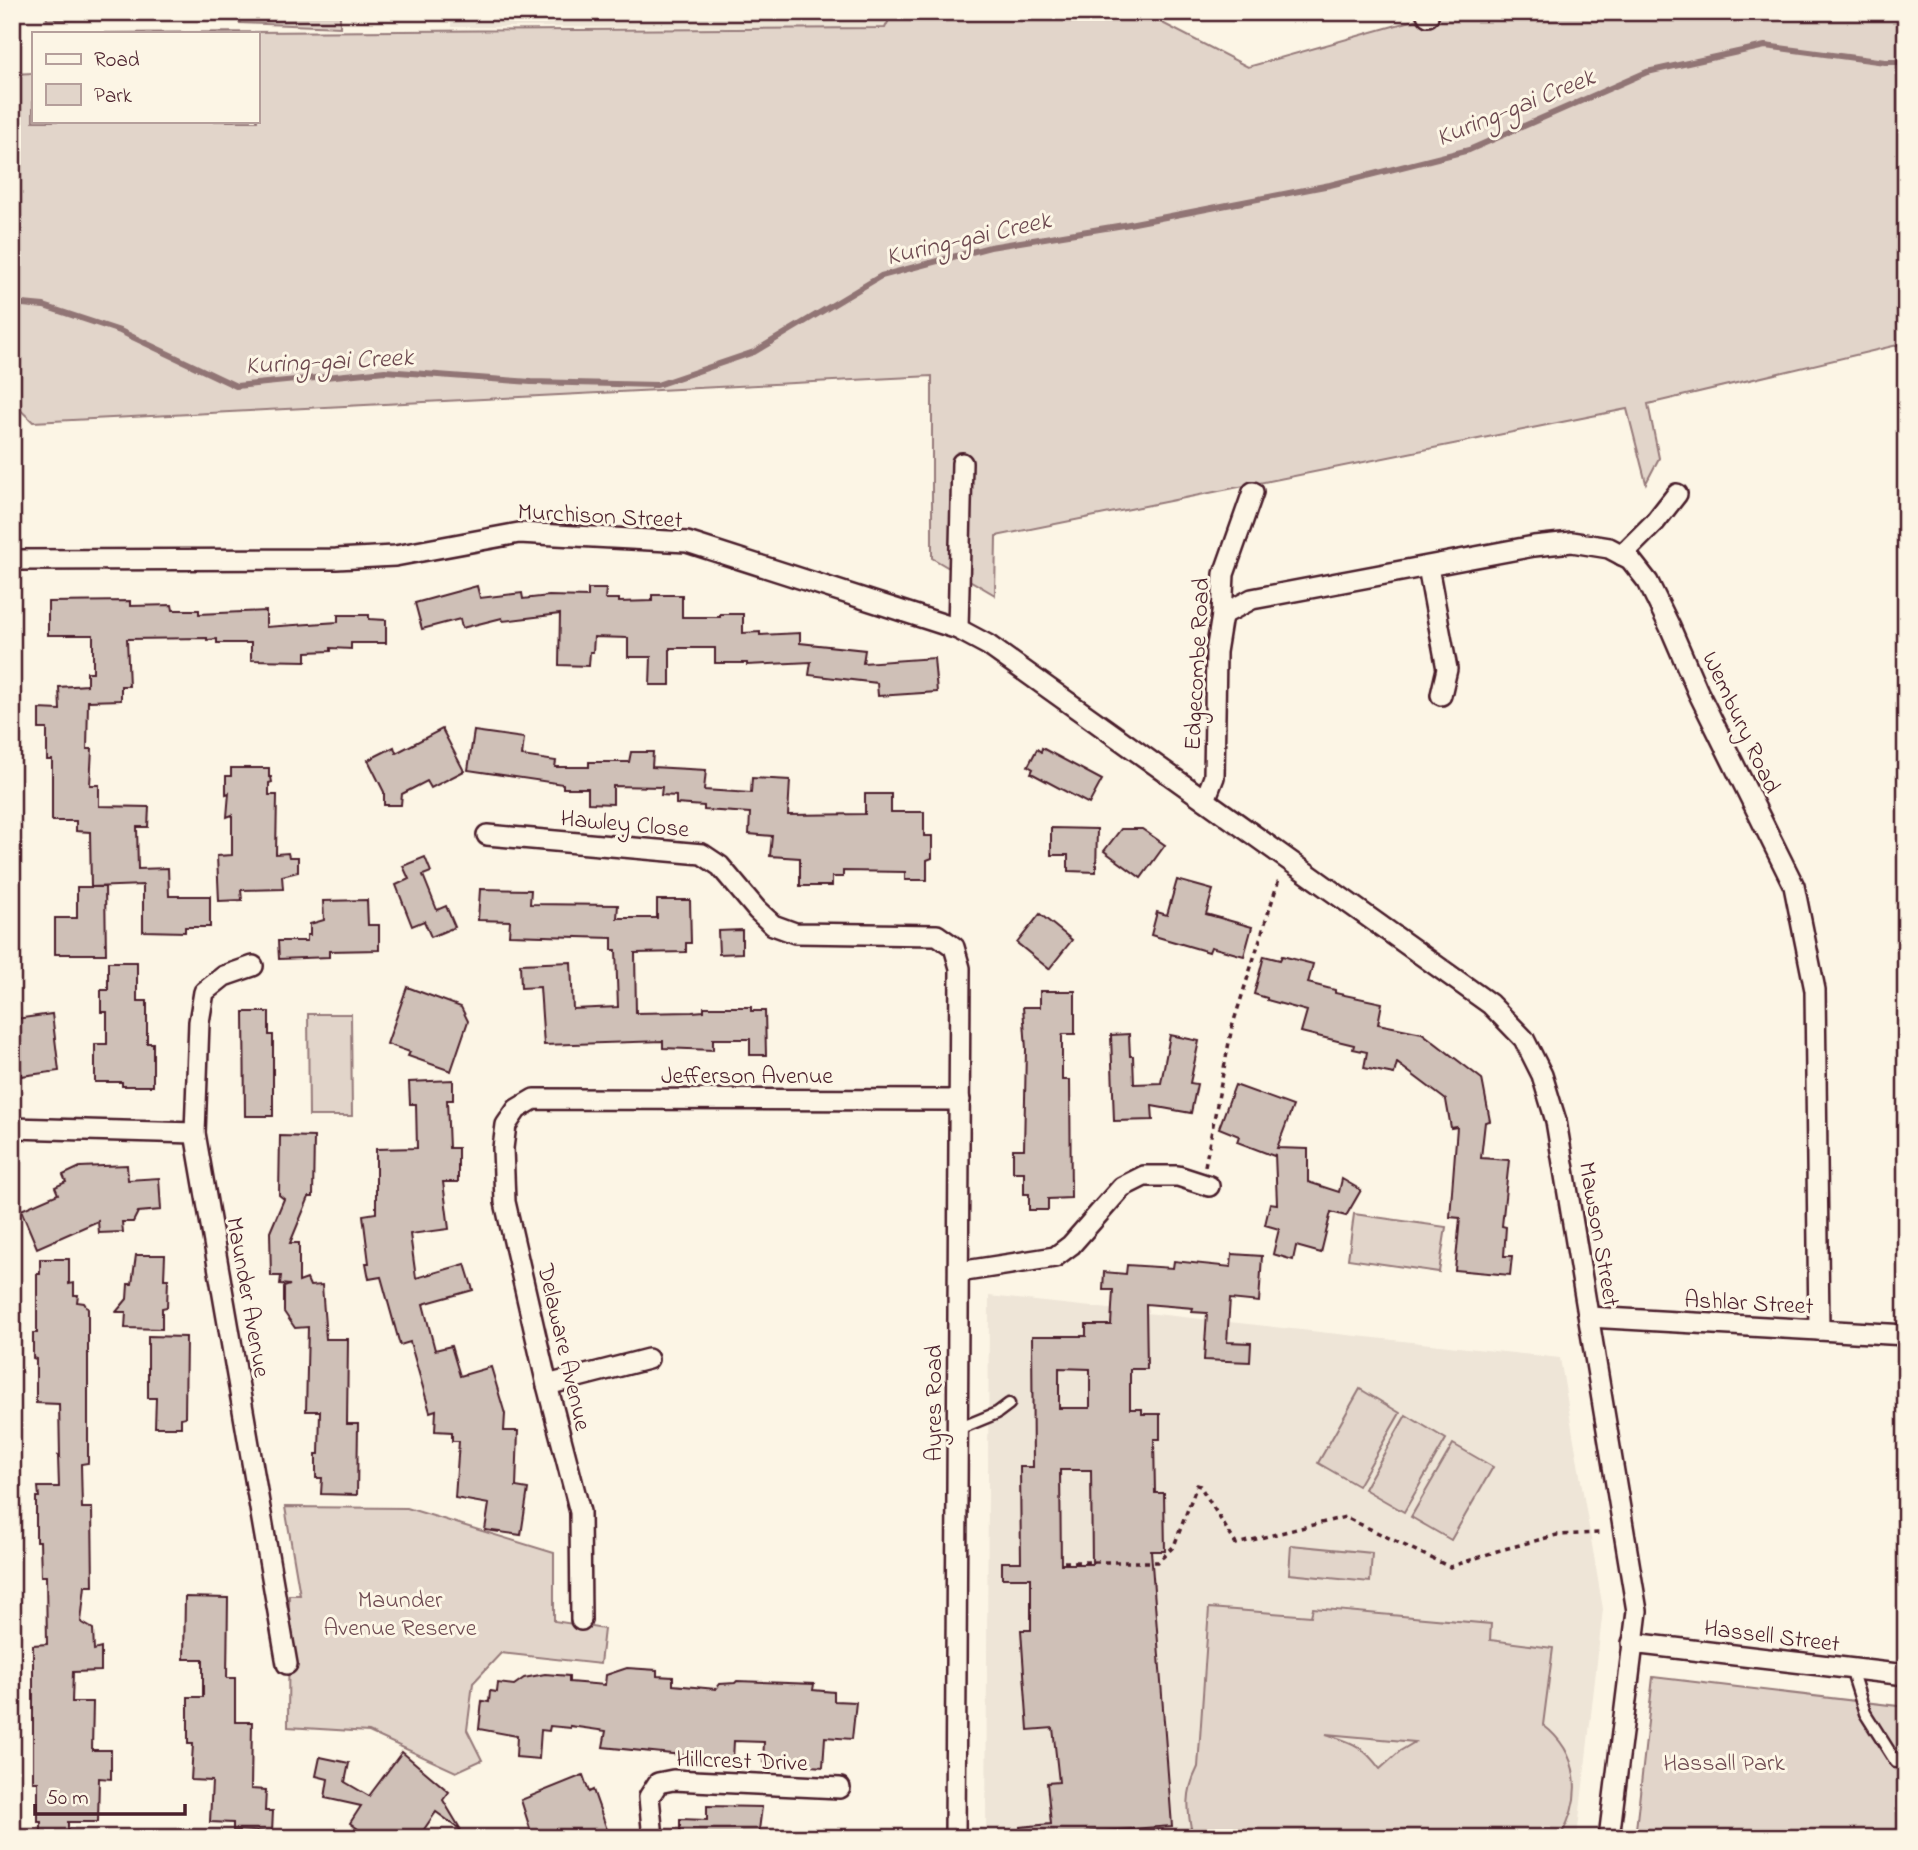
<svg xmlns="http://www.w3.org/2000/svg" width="1918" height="1850" font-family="'Indie Flower',sans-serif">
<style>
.built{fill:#eee5d7}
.green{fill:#e2d5ca;stroke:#967a7a;stroke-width:2;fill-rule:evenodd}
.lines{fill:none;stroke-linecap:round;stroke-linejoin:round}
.stream{stroke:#917474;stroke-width:6}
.building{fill:#cfc0b7;stroke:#4a1f2b;stroke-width:2;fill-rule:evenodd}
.service-casing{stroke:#4a1f2b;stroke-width:15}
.minor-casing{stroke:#4a1f2b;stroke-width:24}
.path{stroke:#4a1f2b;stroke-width:3.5;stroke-dasharray:5 5;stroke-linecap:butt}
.service{stroke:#fcf5e5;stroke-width:10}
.minor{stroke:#fcf5e5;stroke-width:19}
.labels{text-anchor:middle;stroke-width:6;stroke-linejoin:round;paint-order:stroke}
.street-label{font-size:24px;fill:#4a1f2b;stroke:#fcf5e5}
.park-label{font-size:24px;fill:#704c53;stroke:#fcf5e5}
.water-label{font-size:26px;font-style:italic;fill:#6d4950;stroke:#fcf5e5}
</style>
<rect width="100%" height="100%" fill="#fcf5e5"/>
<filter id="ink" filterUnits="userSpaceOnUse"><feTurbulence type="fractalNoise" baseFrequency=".0143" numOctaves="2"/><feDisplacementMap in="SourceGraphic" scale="14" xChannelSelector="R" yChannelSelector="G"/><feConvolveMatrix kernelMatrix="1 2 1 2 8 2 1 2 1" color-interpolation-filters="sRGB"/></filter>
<g filter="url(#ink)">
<g class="built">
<polygon points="451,12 885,12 885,28 451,27"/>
<polygon points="989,1296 1560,1358 1603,1609 1577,1838 986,1838"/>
</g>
<g class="green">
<polygon points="46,12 136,12 136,18 47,20"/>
<polygon points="240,12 340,12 340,27 240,23"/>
<polygon points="893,12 1141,12 1248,67 1443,12 1906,12 1906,343 1648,404 1659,458 1646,483 1627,409 996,536 995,595 932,558 932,376 33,422 12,402 12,74 33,73 33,121 257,121 257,33 89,33 885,28"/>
<polygon points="308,1014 351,1014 352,1116 309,1116"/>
<polygon points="1354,1214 1446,1227 1439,1272 1348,1259"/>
<polygon points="1360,1389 1400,1413 1358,1486 1318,1463"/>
<polygon points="1406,1415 1446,1439 1404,1512 1364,1489"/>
<polygon points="1453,1444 1493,1467 1451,1540 1411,1517"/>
<polygon points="285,1507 407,1508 554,1553 554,1621 604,1629 600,1664 501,1653 473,1683 467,1730 482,1760 456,1772 369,1732 288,1727 289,1595 300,1595"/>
<polygon points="1291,1545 1372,1553 1370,1582 1289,1574"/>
<path d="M1209 1608 1311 1616 1313 1608 1491 1624 1490 1640 1553 1648 1543 1725C1580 1753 1583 1797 1561 1835L1558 1838H1193C1187 1811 1185 1792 1198 1767ZM1326 1734 1415 1742 1400 1751 1380 1769C1361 1744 1353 1743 1326 1734Z"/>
<polygon points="1653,1677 1906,1707 1906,1838 1635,1838"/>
</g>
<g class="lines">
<polyline class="stream" points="12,303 44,306 120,331 236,386 385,371 531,382 657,385 754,352 881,276 990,247 1124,225 1330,185 1469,150 1647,72 1765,46 1885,62 1906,62"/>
</g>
<g class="building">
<polygon points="477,586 480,598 522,593 523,599 549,596 588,597 588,589 606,589 605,599 619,599 619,602 652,601 652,595 682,595 682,617 720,617 720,614 743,614 743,633 760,632 760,635 800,633 800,643 865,650 863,663 934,658 937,692 878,696 877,683 809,675 811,662 747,665 747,663 715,663 715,648 670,648 670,685 650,685 651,657 628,657 628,638 594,637 593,652 590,652 589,666 559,665 560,614 503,621 502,618 462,628 460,619 422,629 415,603"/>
<polygon points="130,601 130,606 172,605 173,610 199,610 199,614 266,611 266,627 338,622 338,615 369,615 369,619 386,620 386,643 351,643 351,649 331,648 331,651 306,652 306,661 251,660 251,643 217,643 217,639 207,640 207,638 127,639 129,686 121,686 121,700 88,701 87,749 92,749 90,785 99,785 99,806 149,807 148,827 137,827 138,869 168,868 169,896 210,896 210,927 185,927 185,932 143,931 143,885 91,887 90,832 76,831 76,821 52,821 52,760 47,760 47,729 39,729 39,709 60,710 59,687 87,685 87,672 93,672 93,635 48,635 48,602"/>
<polygon points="442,729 464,771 431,788 427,781 402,794 401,805 384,805 384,792 368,760 394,747 396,753"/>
<polygon points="474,731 524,738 522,756 556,761 555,767 589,767 589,762 629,762 631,752 653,752 652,767 706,770 704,790 751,793 752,778 790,780 788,815 865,814 865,794 891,794 891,812 924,812 924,836 932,836 932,858 927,860 927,880 905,880 905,872 843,871 843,877 832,877 832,886 800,886 800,858 770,856 772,836 749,834 750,813 704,810 704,806 676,804 676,796 661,795 662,787 613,786 613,804 588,803 588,788 563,788 563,784 468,770"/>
<polygon points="1042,748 1102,780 1089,804 1031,773 1033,769 1028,766 1037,749 1041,752"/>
<polygon points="231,768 269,768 269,777 271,777 272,782 269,783 269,795 277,795 276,854 288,853 289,857 298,857 298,872 282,876 283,889 241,890 242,900 219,901 217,856 232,855 232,815 227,817 229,793 226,794 226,776 231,776"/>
<polygon points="1051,828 1097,829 1096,872 1068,871 1068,855 1051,855"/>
<polygon points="1121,829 1142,829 1165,845 1141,878 1104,851"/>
<polygon points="425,857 431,872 423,875 437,910 446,906 455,927 431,937 424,921 412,926 396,885 409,879 403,866"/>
<polygon points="1177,880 1213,890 1206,914 1252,927 1244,956 1211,947 1209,952 1151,935 1157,912 1167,915"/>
<polygon points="77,887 105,887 106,954 55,954 55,918 77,918"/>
<polygon points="480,889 531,890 530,904 618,905 617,918 657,918 657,900 690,900 691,943 686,943 686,952 635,953 636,1013 692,1012 704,1011 704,1007 751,1007 751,1011 765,1011 766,1055 750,1055 750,1039 713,1039 713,1050 663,1048 663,1041 544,1045 540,987 521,988 520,964 571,962 573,1009 618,1007 616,950 612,950 612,938 509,935 510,921 478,920"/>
<polygon points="367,900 368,925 379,925 379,950 329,951 329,957 279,959 278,941 307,941 307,935 310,935 310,924 324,920 323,901"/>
<polygon points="1040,914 1072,940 1049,969 1017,943"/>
<polygon points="742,930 742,953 719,954 718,931"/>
<polygon points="1264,956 1280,960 1282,956 1313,964 1308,983 1335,990 1335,993 1382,1003 1378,1024 1422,1033 1482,1079 1490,1121 1485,1122 1481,1158 1509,1160 1502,1226 1506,1227 1504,1256 1512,1256 1510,1275 1455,1270 1460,1218 1450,1217 1457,1127 1451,1128 1446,1100 1397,1063 1394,1074 1364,1068 1367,1052 1353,1049 1354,1045 1301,1032 1307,1011 1267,1000 1267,998 1254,994"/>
<polygon points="108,962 137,962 137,1001 147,1001 147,1043 153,1043 153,1086 122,1086 122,1082 95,1082 95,1044 107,1044 107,1012 101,1012 101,990 108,990"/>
<polygon points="407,987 461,1007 468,1021 451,1071 408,1056 410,1052 387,1044"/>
<polygon points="1040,991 1075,991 1075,1034 1063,1034 1062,1037 1062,1080 1070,1080 1071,1198 1048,1199 1048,1210 1029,1210 1029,1194 1024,1194 1024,1172 1013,1172 1013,1149 1024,1149 1026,1049 1023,1007 1040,1007"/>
<polygon points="244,1012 269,1012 269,1035 273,1035 273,1116 245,1116"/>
<polygon points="52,1014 59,1071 21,1076 15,1019"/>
<polygon points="1129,1034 1130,1056 1133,1056 1134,1084 1161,1083 1170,1035 1199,1041 1190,1083 1197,1084 1191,1113 1152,1106 1153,1120 1114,1121 1111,1035"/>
<polygon points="453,1080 453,1100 447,1100 449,1148 458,1148 458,1182 443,1182 449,1229 410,1234 416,1278 465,1264 473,1290 423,1304 435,1350 451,1346 460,1376 491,1367 505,1414 504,1431 518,1431 516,1487 528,1489 521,1535 485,1530 489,1504 455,1498 459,1441 452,1441 452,1432 435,1431 436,1410 430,1412 410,1342 400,1345 381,1277 369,1279 366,1263 369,1263 363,1215 376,1213 376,1149 417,1148 416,1104 410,1104 409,1082"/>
<polygon points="1235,1085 1293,1106 1277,1148 1308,1149 1308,1182 1339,1192 1342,1179 1361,1190 1346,1216 1331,1212 1321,1253 1296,1246 1293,1260 1273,1254 1279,1229 1265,1225 1270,1203 1277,1204 1275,1154 1274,1156 1237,1142 1239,1136 1219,1128"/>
<polygon points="280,1136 314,1137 313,1197 309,1197 290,1243 299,1243 299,1282 307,1279 310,1286 322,1285 326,1339 348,1339 347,1424 358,1424 357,1495 321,1494 322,1478 316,1478 316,1454 319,1454 320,1411 306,1411 308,1327 295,1328 284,1312 284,1287 290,1285 280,1284 281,1276 271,1276 270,1232 284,1199 279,1195"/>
<polygon points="127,1165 128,1180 159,1178 161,1210 138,1212 133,1222 122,1222 123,1232 99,1233 98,1221 37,1248 21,1210 58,1194 55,1187 66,1182 63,1175 80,1167"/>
<path d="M1232 1254 1262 1256 1259 1302 1230 1299 1227 1342 1251 1343 1250 1362 1204 1360 1207 1313 1192 1312 1193 1308 1146 1304 1147 1369H1130V1409H1142V1414H1160V1439H1154L1155 1493H1164L1165 1551H1151L1172 1826 1091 1832 1092 1838H1021L1020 1827 1051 1824 1047 1783 1059 1782 1053 1728 1028 1730 1021 1630H1031V1578H1002V1562H1021L1020 1467H1033L1032 1336H1086V1325H1111L1113 1290H1103L1104 1272 1126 1274 1127 1265 1173 1268 1174 1261 1231 1267ZM1059 1368 1090 1369V1408H1059ZM1060 1470H1091L1092 1564H1061Z"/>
<polygon points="136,1255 165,1255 164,1279 168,1279 167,1307 162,1308 162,1329 125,1328 126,1312 116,1312 127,1299 128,1284 132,1284"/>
<polygon points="40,1259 69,1259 69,1284 74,1283 74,1295 78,1295 77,1302 84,1303 88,1309 88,1463 81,1464 82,1508 92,1508 93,1586 85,1586 81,1622 93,1629 94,1650 101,1648 101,1671 73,1672 72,1702 93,1702 92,1750 111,1750 111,1779 99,1778 98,1822 68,1822 68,1838 41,1838 41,1822 38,1822 38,1782 33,1782 33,1645 47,1644 46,1576 41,1576 40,1541 36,1541 36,1497 39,1497 38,1487 59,1487 58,1456 60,1457 59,1404 36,1403 36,1359 33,1358 33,1333 37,1333 37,1274 40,1274"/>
<polygon points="148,1336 186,1337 185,1417 181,1418 181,1427 155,1427 156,1398 148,1398"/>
<polygon points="185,1597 228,1598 227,1678 235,1678 235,1722 252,1722 251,1789 266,1790 265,1811 273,1811 272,1832 233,1830 233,1823 210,1822 212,1781 191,1780 193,1744 188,1744 188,1697 203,1697 203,1659 184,1659"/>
<polygon points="627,1668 657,1670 657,1676 673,1677 673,1685 716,1689 720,1684 735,1683 737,1681 814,1684 813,1690 834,1692 834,1701 856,1702 852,1739 825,1737 823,1767 763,1762 764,1742 734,1741 733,1760 712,1758 603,1747 606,1731 570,1726 570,1728 550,1726 549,1731 541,1730 539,1759 516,1757 517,1736 479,1729 482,1701 489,1702 490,1691 497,1692 498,1683 514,1685 524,1678 545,1674 569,1676 569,1682 605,1685 606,1675"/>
<polygon points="402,1752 449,1792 443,1800 461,1830 436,1812 418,1838 370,1838 350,1823 361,1806 325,1798 328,1779 316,1776 320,1757 349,1763 345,1782 369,1796"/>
<polygon points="583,1775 589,1792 593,1790 610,1838 533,1838 521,1800"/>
<polygon points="707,1806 762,1807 758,1838 680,1838 680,1819 707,1820"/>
</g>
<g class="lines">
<defs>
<g id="service">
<polyline points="958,1429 997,1413 1009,1404"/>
<polyline points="1851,1669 1865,1713 1896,1762 1906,1762"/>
</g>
<g id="minor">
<polyline points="1426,12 1428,16"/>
<polyline points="1622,555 1655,522 1677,494"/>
<polyline points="12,560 336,559 395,556 519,533 687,542 958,629 988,645 1490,1004 1524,1039 1542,1075 1556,1121 1637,1611 1609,1838"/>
<polyline points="1428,567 1447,669 1441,695"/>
<polyline points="1222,615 1252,599 1534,546 1572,542 1609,548 1630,559 1648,582 1670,627 1698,692 1794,886 1815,990 1819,1330"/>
<polyline points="958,629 962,463"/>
<polyline points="1205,800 1214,777 1216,652 1222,615 1224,574 1253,492"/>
<polyline points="487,835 702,854 720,866 757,910 773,925 795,933 937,935 954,947 960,968 955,1838"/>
<polyline points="253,966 224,976 204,992 199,1022 195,1133 287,1664"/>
<polyline points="12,1128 195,1133"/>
<polyline points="959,1272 1055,1257 1071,1245 1122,1187 1144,1176 1178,1176 1209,1186"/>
<polyline points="1589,1317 1906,1335"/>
<polyline points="547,1385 648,1359"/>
<polyline points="581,1620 580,1512 547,1385 505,1202 503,1148 506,1125 517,1109 534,1099 960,1100"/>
<polyline points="1632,1643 1906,1675"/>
<polyline points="653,1838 649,1797 658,1783 673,1780 840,1788"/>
</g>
</defs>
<use href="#service" class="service-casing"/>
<use href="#minor" class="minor-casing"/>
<g class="path">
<polyline points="1205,1166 1232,1027 1280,876"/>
<polyline points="1064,1562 1158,1562 1174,1546 1197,1485 1200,1486 1236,1544 1345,1517 1450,1567 1497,1551 1557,1535 1601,1533"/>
</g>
<use href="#service" class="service"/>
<use href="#minor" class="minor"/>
</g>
</g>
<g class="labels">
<g class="street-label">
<text transform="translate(600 515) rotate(3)" y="8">Murchison Street</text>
<text transform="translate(1196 664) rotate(-87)" y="8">Edgecombe Road</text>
<text transform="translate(1742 722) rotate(65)" y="8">Wembury Road</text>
<text transform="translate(625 823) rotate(5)" y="8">Hawley Close</text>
<text x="747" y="1083">Jefferson Avenue</text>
<text transform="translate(1600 1234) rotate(80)" y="8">Mawson Street</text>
<text transform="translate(249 1297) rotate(80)" y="8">Maunder Avenue</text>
<text transform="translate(1749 1302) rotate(3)" y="8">Ashlar Street</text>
<text transform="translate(565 1347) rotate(77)" y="8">Delaware Avenue</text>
<text transform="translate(933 1403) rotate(-90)" y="8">Ayres Road</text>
<text transform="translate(1772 1635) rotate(7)" y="8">Hassell Street</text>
<text transform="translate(742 1760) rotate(2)" y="8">Hillcrest Drive</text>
</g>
<g class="park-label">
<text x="400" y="1607">Maunder<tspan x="400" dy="28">Avenue Reserve</tspan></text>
<text x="1724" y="1770">Hassall Park</text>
</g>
<g class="water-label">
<text transform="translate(1515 106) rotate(-22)" y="9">Kuring-gai Creek</text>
<text transform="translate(968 237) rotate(-13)" y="9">Kuring-gai Creek</text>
<text transform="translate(329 360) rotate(-3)" y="9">Kuring-gai Creek</text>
</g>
</g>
<rect width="1918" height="1850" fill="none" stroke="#fcf5e5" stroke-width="42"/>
<rect x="21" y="21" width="1876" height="1808" fill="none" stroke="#4a1f2b" stroke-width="2.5" filter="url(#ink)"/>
<rect x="32" y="32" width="228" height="91" fill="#fcf5e5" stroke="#b59f9b" stroke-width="2"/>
<rect x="46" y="54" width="35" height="10" fill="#fcf5e5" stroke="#b59f9b" stroke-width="2"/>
<text x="94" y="66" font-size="21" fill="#4a1f2b">Road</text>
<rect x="46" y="84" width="35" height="21" fill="#e2d5ca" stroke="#b59f9b" stroke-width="2"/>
<text x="94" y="102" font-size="21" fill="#4a1f2b">Park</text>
<path d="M35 1804v10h150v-10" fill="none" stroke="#4a1f2b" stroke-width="3.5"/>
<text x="46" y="1804" font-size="21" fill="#4a1f2b" stroke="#fcf5e5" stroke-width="5" paint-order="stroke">50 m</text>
</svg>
